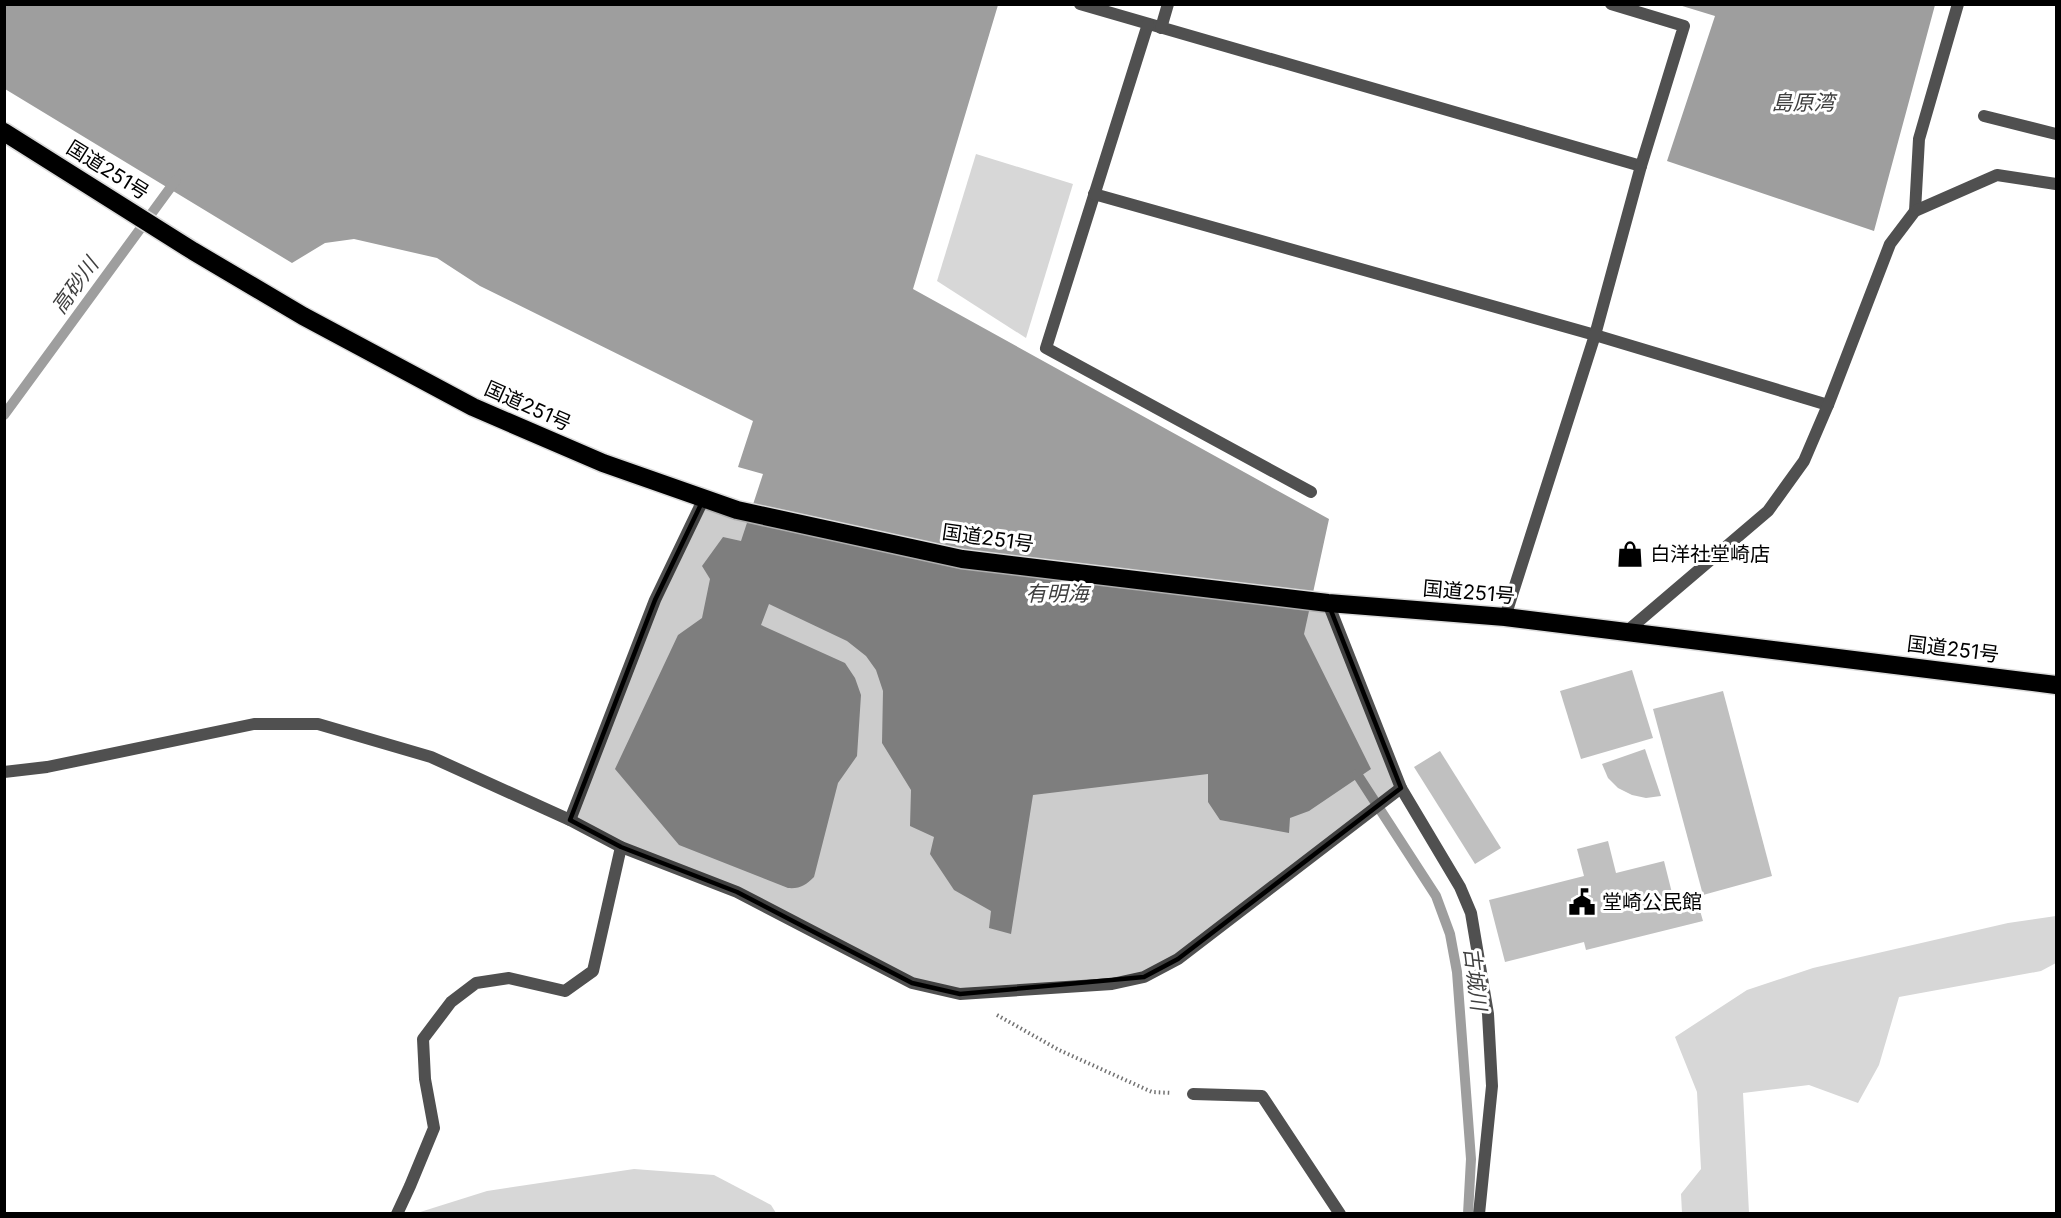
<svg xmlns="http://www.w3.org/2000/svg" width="2061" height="1218" font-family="Inter,'Noto Sans JP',sans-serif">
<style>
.green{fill:#d7d7d7}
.water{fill:#9e9e9e}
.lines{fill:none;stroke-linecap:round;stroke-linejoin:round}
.stream{stroke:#9e9e9e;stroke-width:10}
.building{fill:#c0c0c0}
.highway-casing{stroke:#dbdbdb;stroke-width:21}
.path{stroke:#727272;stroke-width:4;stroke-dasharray:1.5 3;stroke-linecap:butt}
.street{stroke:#505050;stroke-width:12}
.highway{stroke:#000;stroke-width:18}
.marked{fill:#000;fill-opacity:0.2;stroke:#000;stroke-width:4.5;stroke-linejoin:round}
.labels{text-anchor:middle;stroke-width:6;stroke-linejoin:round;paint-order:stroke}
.street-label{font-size:20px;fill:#000;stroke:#fff}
.poi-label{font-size:20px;fill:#000;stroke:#fff;text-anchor:start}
.water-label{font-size:21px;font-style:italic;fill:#3f3f3f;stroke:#fff}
</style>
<rect width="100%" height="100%" fill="#fff"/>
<g class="green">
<polygon points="976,154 1073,184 1026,338 937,281"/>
<polygon points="2056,916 2056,963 2041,971 1899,997 1879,1065 1858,1103 1809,1085 1743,1093 1749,1213 1682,1213 1681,1194 1701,1169 1697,1092 1675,1037 1747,990 1813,968 2008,923"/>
<polygon points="634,1169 714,1175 771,1205 776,1213 417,1213 487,1191"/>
</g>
<g class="water">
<path d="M4 5H998L913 289 1329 519 1304 634 1371 769 1309 811 1290 818 1289 833 1220 820 1208 802V774L1033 795 1011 934 989 928 991 911 954 890 930 854 934 837 910 826 911 790 882 743 883 691 876 670 866 656 847 641 769 604 761 625 845 663 855 678 861 695 857 756 838 783 814 877C806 885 800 889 788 888L679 845 615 769 678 635 702 618 710 579 702 566 723 537 741 541 763 474 738 467 753 421 480 286 437 258 354 239 325 243 292 263 5 89Z"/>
<polygon points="1679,5 1935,5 1874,231 1667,161 1715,16"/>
</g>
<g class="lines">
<g class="stream">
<polyline points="4,415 176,180"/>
<polyline points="1357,774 1436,896 1450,934 1457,972 1471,1159 1468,1214"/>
</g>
</g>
<g class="building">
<polygon points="1632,670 1653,738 1581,759 1560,691"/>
<polygon points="1723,691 1772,876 1703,895 1653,709"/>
<polygon points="1645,749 1661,796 1646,798 1632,795 1618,788 1608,778 1602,764"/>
<polygon points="1440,751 1501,848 1475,864 1414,767"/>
<polygon points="1608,841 1616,873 1664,861 1675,905 1697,900 1703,921 1586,950 1584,942 1505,962 1489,900 1584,876 1577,849"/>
</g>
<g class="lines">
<defs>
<polyline id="highway" points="4,132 193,251 303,316 473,407 603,463 737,510 962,559 1328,603 1505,617 2056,685"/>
</defs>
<use href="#highway" class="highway-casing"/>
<polyline class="path" points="997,1015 1059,1050 1152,1092 1172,1093"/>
<g class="street">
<polyline points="1080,4 1641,166"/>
<polyline points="1148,24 1046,348 1311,492"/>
<polyline points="1161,28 1168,4"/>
<polyline points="1984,116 2056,134"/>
<polyline points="1094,194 1595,335 1828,405"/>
<polyline points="1915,211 1919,139 1958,4"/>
<polyline points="1328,603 1401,788 1460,887 1471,913 1488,1014 1492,1086 1479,1214"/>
<polyline points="1505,617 1595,335 1641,166 1684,26 1611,4"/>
<polyline points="1626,632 1768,511 1804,461 1828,405 1890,244 1915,211 1997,175 2056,184"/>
<polyline points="4,772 47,767 254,724 318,724 431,757 570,820 621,847 737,892 912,983 960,994 1112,984 1144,977 1178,959 1401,788"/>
<polyline points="570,820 655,600 704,498"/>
<polyline points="1193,1094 1262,1096 1340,1214"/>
<polyline points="397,1214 410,1186 434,1128 425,1079 423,1039 451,1002 476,983 509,978 565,991 593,971 621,847"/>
</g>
<use href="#highway" class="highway"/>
</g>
<path class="marked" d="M704 498 737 510 962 559 1328 603 1401 788 1178 959 1144 977 960 994 912 983 737 892 621 847 570 820 655 600Z"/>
<defs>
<symbol id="shop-bare" viewBox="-9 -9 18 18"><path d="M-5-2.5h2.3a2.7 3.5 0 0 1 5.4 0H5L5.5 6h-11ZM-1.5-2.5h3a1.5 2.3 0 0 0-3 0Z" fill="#000" stroke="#fff" stroke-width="2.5" paint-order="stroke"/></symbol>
<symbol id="civic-bare" viewBox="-9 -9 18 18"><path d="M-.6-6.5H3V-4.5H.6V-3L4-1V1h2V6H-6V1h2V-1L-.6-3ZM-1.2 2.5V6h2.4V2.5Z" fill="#000" stroke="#fff" stroke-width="2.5" paint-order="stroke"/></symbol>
</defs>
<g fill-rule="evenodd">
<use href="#shop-bare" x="1611" y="535" width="38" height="38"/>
<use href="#civic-bare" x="1563" y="883" width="38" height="38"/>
</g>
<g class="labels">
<g class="street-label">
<text transform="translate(108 170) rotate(32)" y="7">国道251号</text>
<text transform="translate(528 406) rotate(24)" y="7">国道251号</text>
<text transform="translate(988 538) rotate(8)" y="7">国道251号</text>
<text transform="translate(1469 592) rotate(5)" y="7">国道251号</text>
<text transform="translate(1953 649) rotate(7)" y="7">国道251号</text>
</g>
<g class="poi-label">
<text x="1650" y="561">白洋社堂崎店</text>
<text x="1602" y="909">堂崎公民館</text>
</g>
<g class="water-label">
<text x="1803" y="110">島原湾</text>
<text transform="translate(75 286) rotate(-54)" y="7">高砂川</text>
<text x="1057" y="601">有明海</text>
<text transform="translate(1475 979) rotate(83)" y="7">古城川</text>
</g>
</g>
<rect width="2061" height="1218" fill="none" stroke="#000000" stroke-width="12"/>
</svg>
